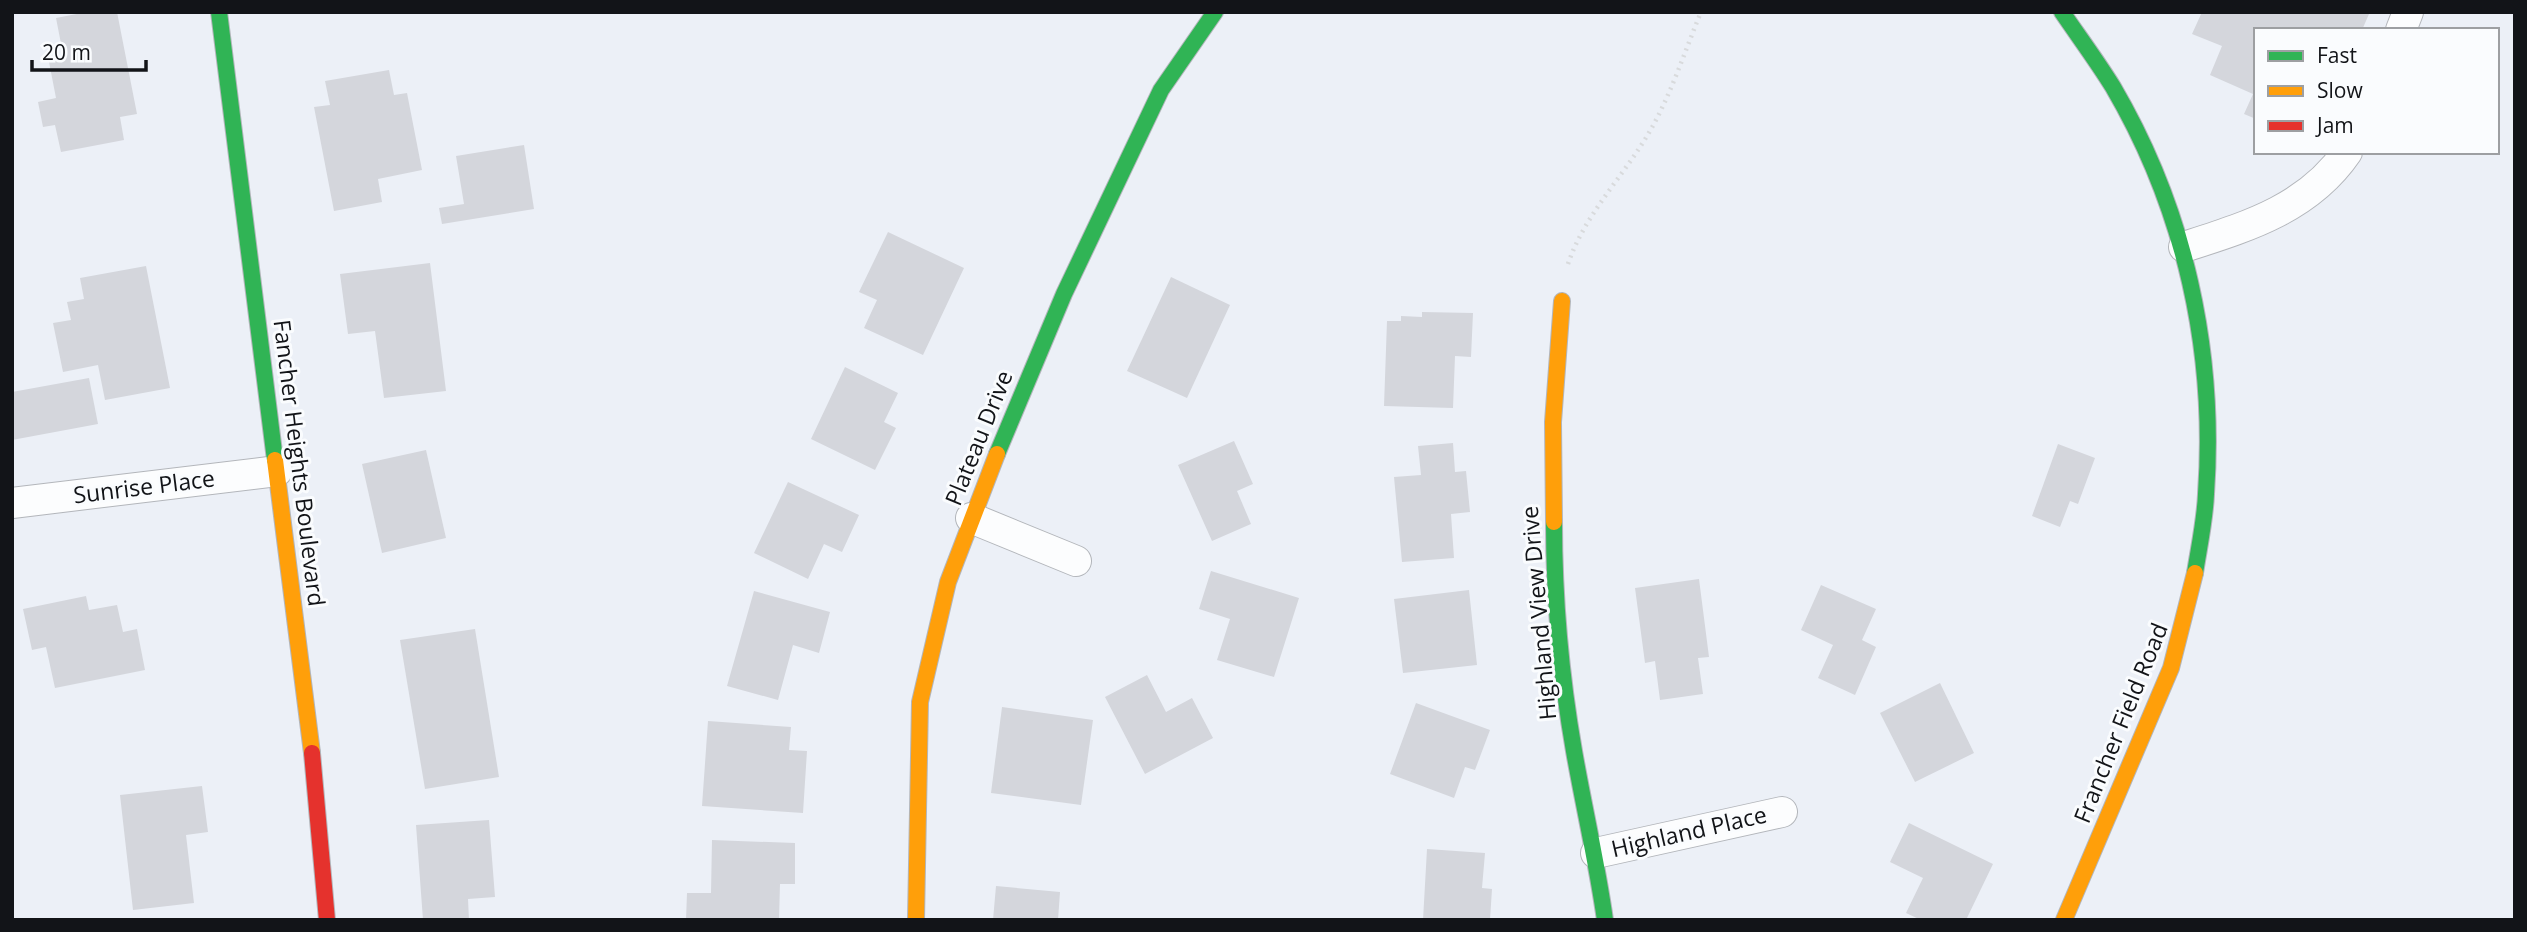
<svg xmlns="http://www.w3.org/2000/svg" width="2527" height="932" font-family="'Open Sans',sans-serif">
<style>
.building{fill:#d4d6dc}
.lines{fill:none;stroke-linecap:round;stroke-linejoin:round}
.street-casing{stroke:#b3b6bb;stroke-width:32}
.fast-casing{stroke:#b3b6bb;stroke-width:18}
.slow-casing{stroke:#b3b6bb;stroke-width:18}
.jam-casing{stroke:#b3b6bb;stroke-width:18}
.path{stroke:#d8dadc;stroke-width:4.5;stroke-dasharray:2 5;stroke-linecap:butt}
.street{stroke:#fcfdfe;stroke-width:30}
.fast{stroke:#30b455;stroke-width:16}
.slow{stroke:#ff9f0a;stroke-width:16}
.jam{stroke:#e5322d;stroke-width:16}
.labels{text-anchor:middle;stroke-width:6;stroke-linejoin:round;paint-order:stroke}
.street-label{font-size:23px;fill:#121418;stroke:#fafcfe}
</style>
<rect width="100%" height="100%" fill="#ecf0f7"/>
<g class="building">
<polygon points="87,12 117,12 137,114 120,117 124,140 61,152 55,125 43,127 38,102 56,98 49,62 64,59 56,18"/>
<polygon points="2202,12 2364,12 2369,14 2362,30 2256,30 2256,119 2244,114 2253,94 2210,75 2222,46 2192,34"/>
<polygon points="389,70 394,95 407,93 422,170 378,179 382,202 334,211 314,107 330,105 325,81"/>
<polygon points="524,145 534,209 442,224 439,208 464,204 456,156"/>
<polygon points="888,232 964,268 923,355 864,328 877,300 859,292"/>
<polygon points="430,263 446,391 384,398 375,331 348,334 340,274"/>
<polygon points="146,266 170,388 105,400 98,365 63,372 53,323 71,320 67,302 84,299 80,278"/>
<polygon points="1171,277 1230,305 1187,398 1127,371"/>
<polygon points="1422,312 1473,313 1471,357 1455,356 1453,408 1384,406 1387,321 1401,321 1401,316 1422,317"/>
<polygon points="845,367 898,393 884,422 896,428 875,470 811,439"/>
<polygon points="89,378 98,424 12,440 12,392"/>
<polygon points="1234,441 1253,484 1237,491 1251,524 1212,541 1178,465"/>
<polygon points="1453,443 1455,472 1466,471 1470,512 1451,514 1454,558 1402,562 1394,477 1421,475 1418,446"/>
<polygon points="2058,444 2095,458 2078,504 2070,501 2060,527 2032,516"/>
<polygon points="426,450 446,538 382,553 362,464"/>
<polygon points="788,482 859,515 842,552 824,544 808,579 754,553"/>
<polygon points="1211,571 1299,598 1274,677 1217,660 1230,619 1199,609"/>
<polygon points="1699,579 1709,657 1698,658 1703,694 1660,700 1655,661 1645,663 1635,588"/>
<polygon points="1821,585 1876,609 1862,640 1876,647 1855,695 1818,678 1833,645 1801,630"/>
<polygon points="1469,590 1477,665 1403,673 1394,599"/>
<polygon points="754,591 830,612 819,653 793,645 778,700 727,686"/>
<polygon points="86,596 89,610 117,605 123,632 137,629 145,670 55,688 46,647 32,650 23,609"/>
<polygon points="475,629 499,777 425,789 400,640"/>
<polygon points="1147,675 1166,712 1192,698 1213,738 1145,774 1105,697"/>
<polygon points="1940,683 1974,753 1915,782 1880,713"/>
<polygon points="1416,703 1490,730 1475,770 1465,767 1454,798 1390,774"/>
<polygon points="1002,707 1093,720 1081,805 991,793"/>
<polygon points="708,721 791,727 789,750 807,751 803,813 702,806"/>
<polygon points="202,786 208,832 186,835 194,903 133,910 120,795"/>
<polygon points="489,820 495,897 468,899 469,920 423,920 416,825"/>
<polygon points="1909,823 1993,864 1966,920 1921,920 1906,913 1923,878 1890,862"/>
<polygon points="712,840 795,843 795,884 780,884 779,920 686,920 687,893 711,893"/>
<polygon points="1427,849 1485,853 1482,888 1492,889 1490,920 1423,920"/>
<polygon points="996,886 1060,892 1058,920 993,920"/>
</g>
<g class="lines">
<defs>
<g id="street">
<polyline points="2401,30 2408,12"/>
<path d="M2184 247C2246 227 2308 209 2347 152"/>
<polyline points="12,503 277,471"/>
<polyline points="971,518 1076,561"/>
<polyline points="1596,853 1782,812"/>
</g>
<g id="fast">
<polyline points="219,12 275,460"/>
<path d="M2062 12C2079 37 2097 61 2113 87 2185 210 2216 351 2206 494 2205 520 2199 547 2195 573"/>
<polyline points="997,454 1064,294 1161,90 1215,12"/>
<path d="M1554 522C1554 598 1561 677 1574 751 1584 808 1597 863 1605 920"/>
</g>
<g id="slow">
<polyline points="275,460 312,753"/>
<polyline points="1554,522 1553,422 1562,301"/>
<polyline points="916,920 920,702 948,582 997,454"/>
<polyline points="2064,920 2171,668 2195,573"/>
</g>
<polyline id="jam" points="312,753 327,920"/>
</defs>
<use href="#street" class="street-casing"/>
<use href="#fast" class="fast-casing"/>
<use href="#slow" class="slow-casing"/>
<use href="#jam" class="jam-casing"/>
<path class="path" d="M1568 264C1584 216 1621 179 1647 136 1670 98 1684 53 1701 12"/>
<use href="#street" class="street"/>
<use href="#fast" class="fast"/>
<use href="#slow" class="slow"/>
<use href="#jam" class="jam"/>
</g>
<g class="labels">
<g class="street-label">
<text transform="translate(979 438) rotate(-68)" y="8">Plateau Drive</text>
<text transform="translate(299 463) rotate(83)" y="8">Fancher Heights Boulevard</text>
<text transform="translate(144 487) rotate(-7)" y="8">Sunrise Place</text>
<text transform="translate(1539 613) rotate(-95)" y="8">Highland View Drive</text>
<text transform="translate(2121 723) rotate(-68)" y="8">Francher Field Road</text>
<text transform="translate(1689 832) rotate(-13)" y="8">Highland Place</text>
</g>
</g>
<rect width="2527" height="932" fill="none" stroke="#121418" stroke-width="28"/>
<rect x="2254" y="28" width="245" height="126" fill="#fafcfe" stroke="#9d9fa2" stroke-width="2"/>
<rect x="2268" y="51" width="35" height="10" fill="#30b455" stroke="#9d9fa2" stroke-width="2"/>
<text x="2317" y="63" font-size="21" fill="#121418">Fast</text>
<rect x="2268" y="86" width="35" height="10" fill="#ff9f0a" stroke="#9d9fa2" stroke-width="2"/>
<text x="2317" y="98" font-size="21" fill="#121418">Slow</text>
<rect x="2268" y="121" width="35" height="10" fill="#e5322d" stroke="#9d9fa2" stroke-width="2"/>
<text x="2317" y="133" font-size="21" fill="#121418">Jam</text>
<path d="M32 60v10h114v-10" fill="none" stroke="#121418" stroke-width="3.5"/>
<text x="42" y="60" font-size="21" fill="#121418" stroke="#fafcfe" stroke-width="5" paint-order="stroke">20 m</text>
</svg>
